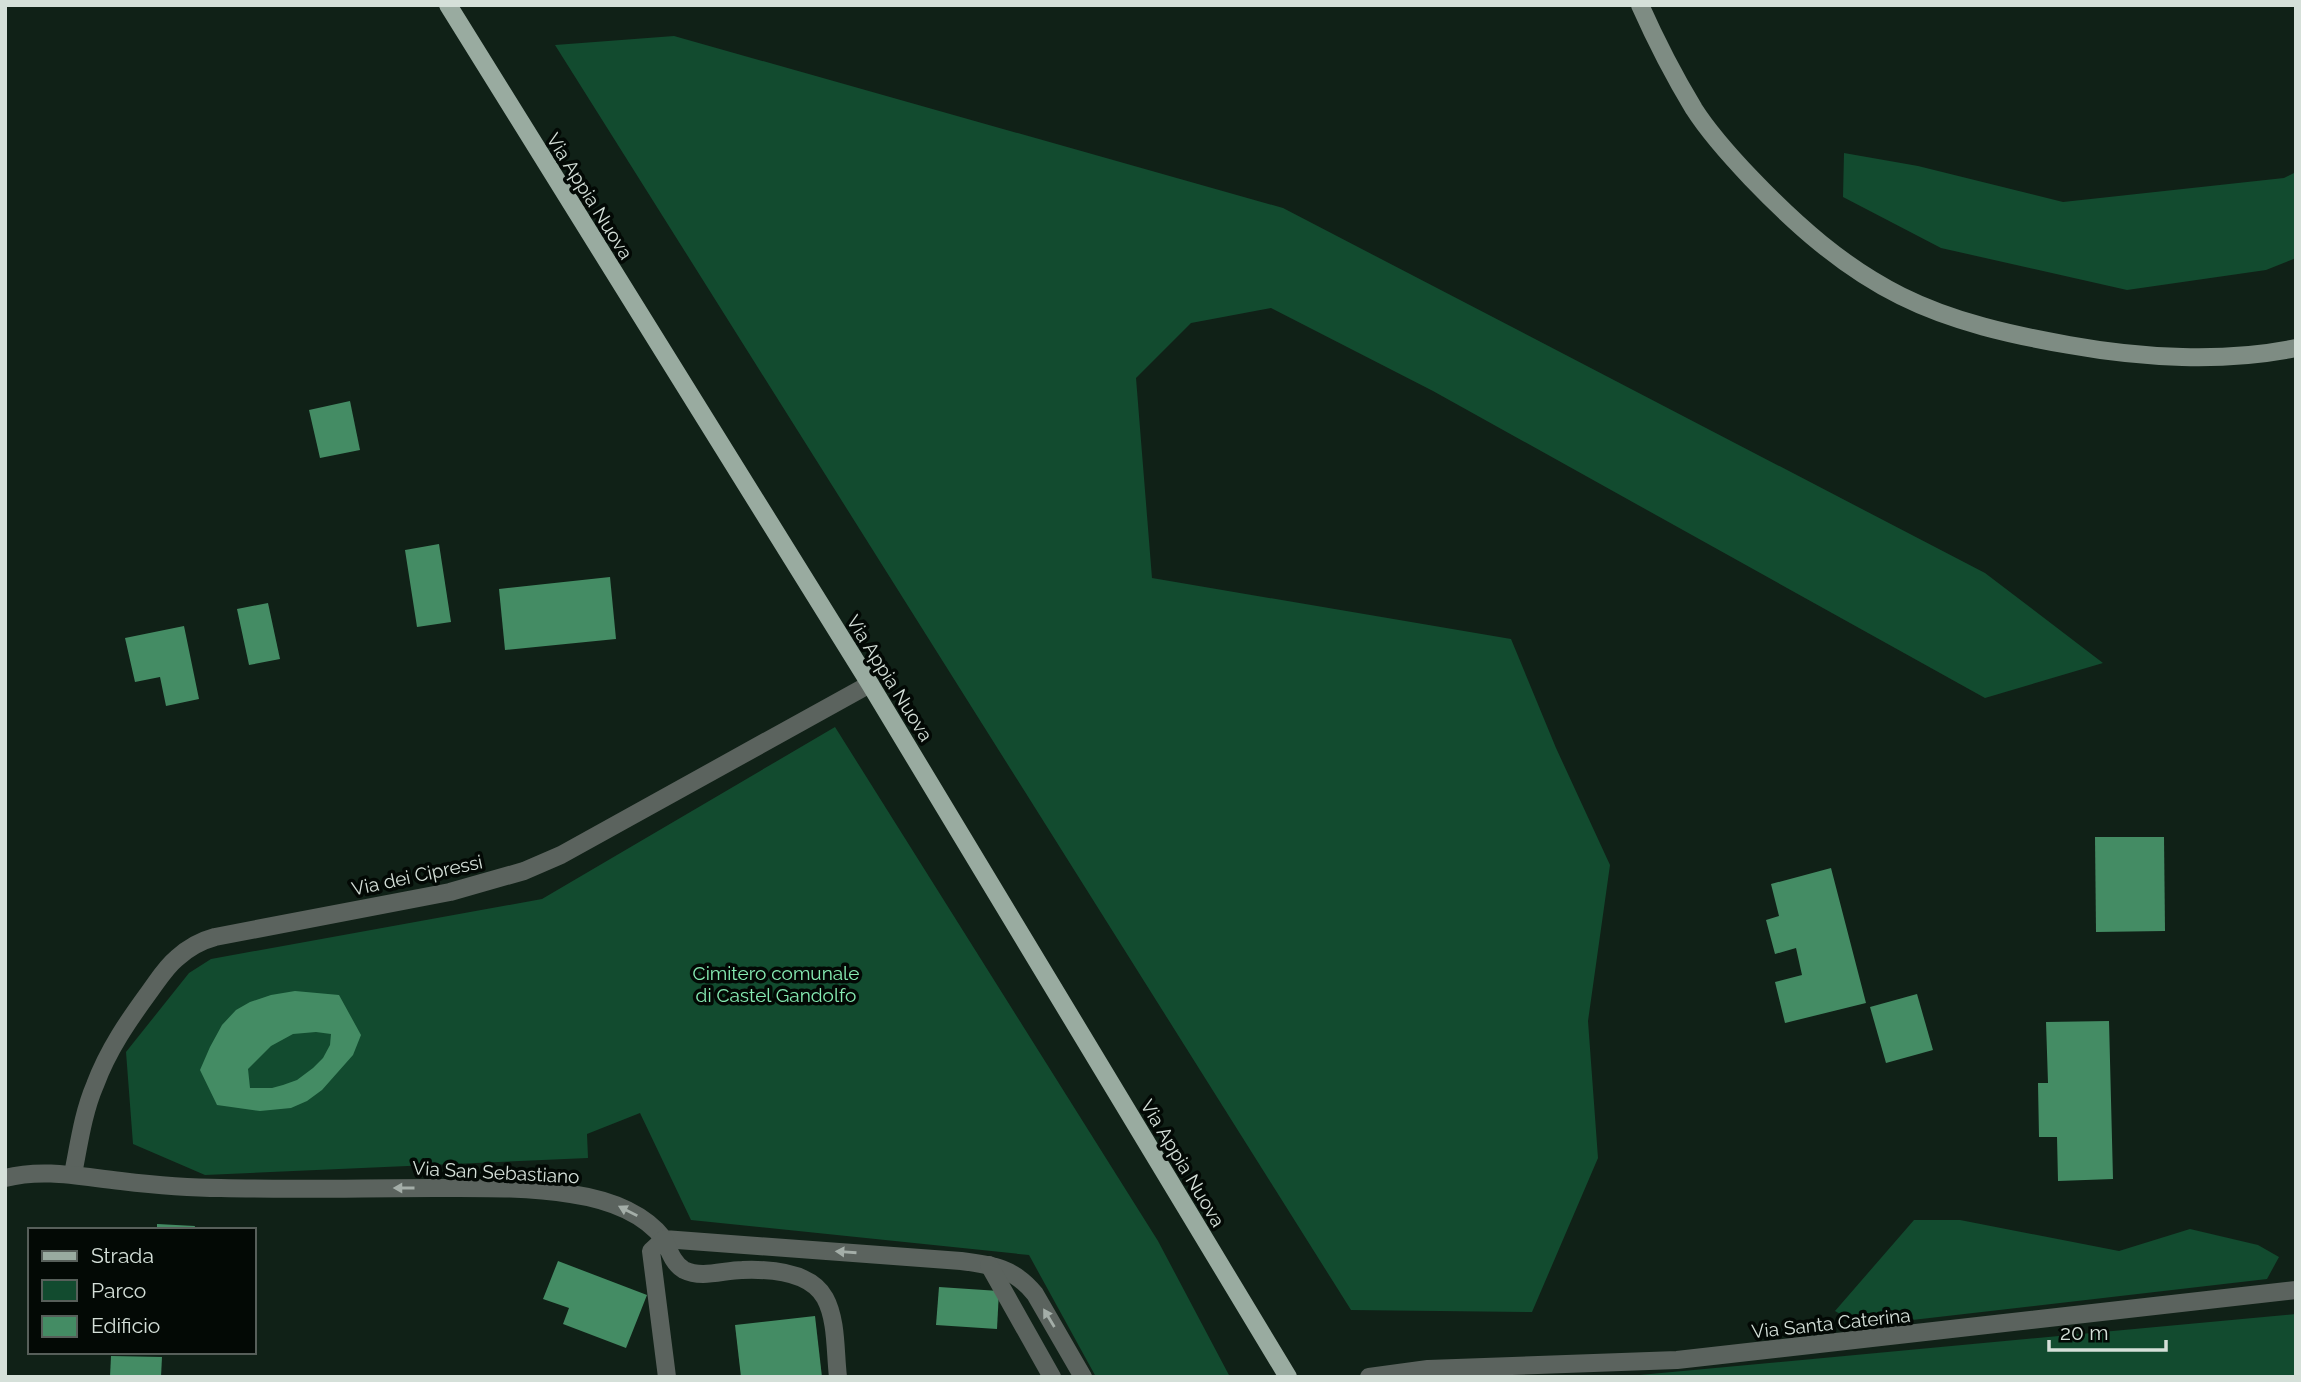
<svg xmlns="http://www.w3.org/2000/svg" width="2301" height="1382" font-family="Raleway,sans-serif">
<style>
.green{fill:#124b2f}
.building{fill:#448c64;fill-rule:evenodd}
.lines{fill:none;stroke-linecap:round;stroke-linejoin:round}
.street{stroke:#5b635e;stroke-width:18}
.secondary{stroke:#7e8c83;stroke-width:18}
.primary{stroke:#99aba0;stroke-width:18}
.oneway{fill:#a4aea8}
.labels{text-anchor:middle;stroke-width:7;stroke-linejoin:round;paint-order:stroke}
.street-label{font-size:19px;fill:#d5e0d9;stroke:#030905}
.park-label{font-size:19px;fill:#87ecb3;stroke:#030905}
</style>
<rect width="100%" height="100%" fill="#102117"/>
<g class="green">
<polygon points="674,36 1283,208 1985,573 2103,663 1985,698 1433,391 1271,308 1191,323 1136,378 1152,578 1511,639 1556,748 1610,865 1588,1021 1598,1158 1532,1312 1351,1310 555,45"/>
<polygon points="1844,153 1918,166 2063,202 2284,178 2296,172 2296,258 2266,270 2127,290 1941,248 1843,197"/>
<polygon points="835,727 1158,1241 1230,1377 1096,1377 1029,1255 691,1220 640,1113 587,1134 588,1158 205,1175 133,1144 126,1052 189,973 211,959 542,899"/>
<polygon points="1914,1220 1960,1220 2119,1251 2190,1229 2258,1245 2279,1257 2267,1279 1860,1326 1835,1311"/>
<polygon points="2296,1314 2296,1377 1618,1377"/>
</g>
<g class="building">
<polygon points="350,401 360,450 320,458 309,410"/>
<polygon points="439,544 451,622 417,627 405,550"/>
<polygon points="610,577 616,639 505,650 499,589"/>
<polygon points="268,603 280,659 249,665 237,609"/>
<polygon points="184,626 199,699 166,706 160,677 135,682 125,638"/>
<polygon points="2095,837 2164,837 2165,931 2096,932"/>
<polygon points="1831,868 1866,1003 1785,1023 1775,982 1802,975 1796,948 1775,954 1766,920 1779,916 1771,884"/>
<path d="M295 991 339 995 361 1035 353 1055 322 1090 307 1101 291 1108 260 1111 217 1105 200 1070 210 1047 222 1025 236 1010 250 1002 271 995ZM316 1032 331 1034 330 1045 323 1058 313 1068 297 1080 283 1085 272 1088H250L248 1069 271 1046 293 1034Z"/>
<polygon points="1917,994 1933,1050 1886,1063 1870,1007"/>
<polygon points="2109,1021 2113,1179 2058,1181 2057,1137 2039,1137 2038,1083 2048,1083 2046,1022"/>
<polygon points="157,1224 195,1226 194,1230 157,1230"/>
<polygon points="558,1261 647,1295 626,1348 563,1324 569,1308 543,1299"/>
<polygon points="939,1287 999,1291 997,1329 936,1325"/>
<polygon points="815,1316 822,1377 741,1377 735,1325"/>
<polygon points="111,1356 162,1357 161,1377 110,1377"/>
</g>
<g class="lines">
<g class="street">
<path d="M73 1174C79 1144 83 1113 95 1085 108 1050 128 1021 150 991 158 980 166 967 177 958 188 948 200 941 215 937L450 892 524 871 561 855 870 684"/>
<path d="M5 1178C44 1168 82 1177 121 1181 154 1185 188 1188 221 1188 292 1190 363 1188 434 1188 479 1188 526 1187 571 1194 605 1199 642 1211 664 1239L961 1261C993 1265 1014 1268 1035 1294L1083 1377"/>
<polyline points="989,1265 1052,1377"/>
<path d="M667 1377 651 1251 664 1239C669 1250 673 1264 684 1270 702 1279 724 1270 742 1270 769 1269 810 1271 825 1298 837 1320 835 1352 838 1377"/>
<polyline points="1369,1377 1428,1369 1677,1360 2296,1290"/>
</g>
<path class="secondary" d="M1640 5C1656 41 1674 76 1694 109 1710 134 1731 157 1751 178 1796 225 1843 267 1901 296 1953 322 2012 335 2069 345 2141 358 2224 363 2296 348"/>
<polyline class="primary" points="448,5 870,684 1288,1377"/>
</g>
<defs><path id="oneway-solid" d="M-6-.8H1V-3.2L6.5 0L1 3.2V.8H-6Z" transform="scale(1.75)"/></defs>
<g class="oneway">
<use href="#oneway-solid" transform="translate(404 1188) rotate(180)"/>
<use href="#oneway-solid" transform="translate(628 1211) rotate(-153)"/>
<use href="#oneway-solid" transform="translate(846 1252) rotate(-176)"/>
<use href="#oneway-solid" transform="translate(1049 1318) rotate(-121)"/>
</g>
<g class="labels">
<g class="street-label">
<text transform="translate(590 196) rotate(58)" y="7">Via Appia Nuova</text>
<text transform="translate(890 678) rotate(58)" y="7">Via Appia Nuova</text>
<text transform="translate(417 875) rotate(-12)" y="7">Via dei Cipressi</text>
<text transform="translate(1183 1163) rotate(59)" y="7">Via Appia Nuova</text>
<text transform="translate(496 1172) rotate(3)" y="7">Via San Sebastiano</text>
<text transform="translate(1831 1323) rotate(-6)" y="7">Via Santa Caterina</text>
</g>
<g class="park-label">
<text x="776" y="980">Cimitero comunale<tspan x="776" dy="22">di Castel Gandolfo</tspan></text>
</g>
</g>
<rect width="2301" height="1382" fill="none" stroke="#d5e0d9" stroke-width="14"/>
<rect x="28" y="1228" width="228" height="126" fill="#030905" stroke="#575f5a" stroke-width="2"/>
<rect x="42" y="1251" width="35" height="10" fill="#99aba0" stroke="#575f5a" stroke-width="2"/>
<text x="91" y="1263" font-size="21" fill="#d5e0d9">Strada</text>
<rect x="42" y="1280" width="35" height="21" fill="#124b2f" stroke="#575f5a" stroke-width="2"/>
<text x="91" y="1298" font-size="21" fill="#d5e0d9">Parco</text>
<rect x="42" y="1316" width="35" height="21" fill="#448c64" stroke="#575f5a" stroke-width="2"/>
<text x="91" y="1333" font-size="21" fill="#d5e0d9">Edificio</text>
<path d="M2049 1340v10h117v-10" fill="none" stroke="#d5e0d9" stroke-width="3.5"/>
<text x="2060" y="1340" font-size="21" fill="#d5e0d9" stroke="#030905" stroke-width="5" paint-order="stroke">20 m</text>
</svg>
